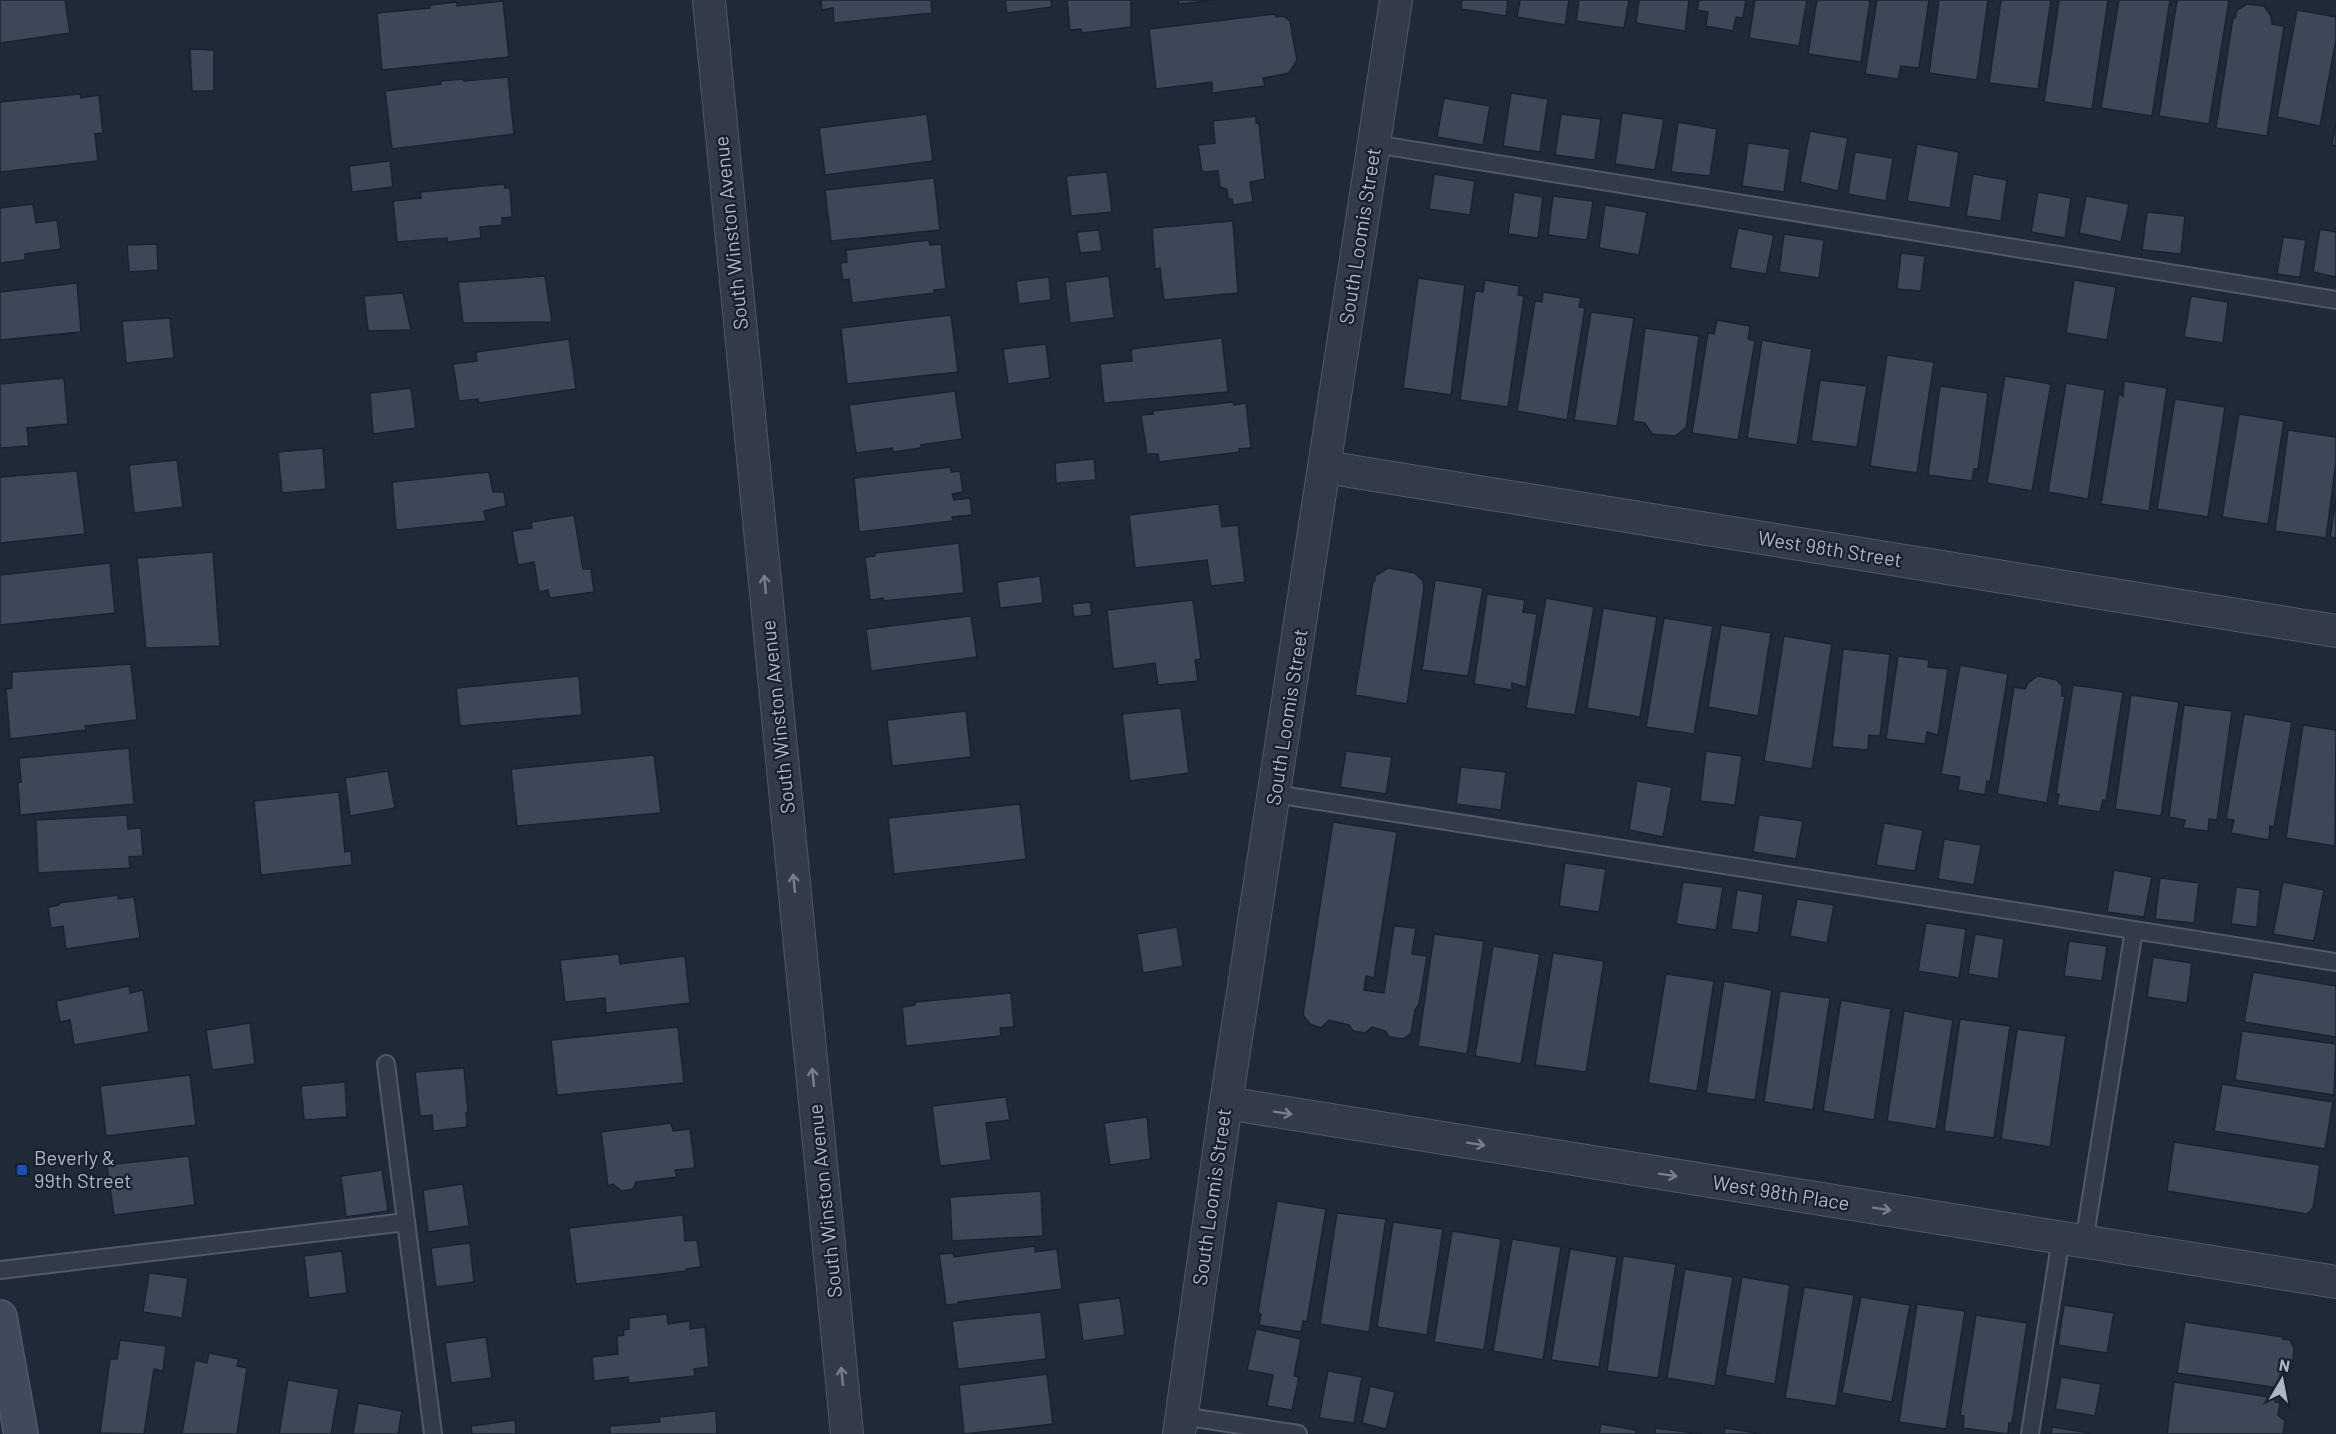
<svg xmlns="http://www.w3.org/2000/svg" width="2336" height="1434" font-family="Barlow,sans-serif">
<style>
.building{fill:#3c4758;stroke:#1b222f;stroke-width:1.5}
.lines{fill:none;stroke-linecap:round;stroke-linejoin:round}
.lane-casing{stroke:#515966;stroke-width:20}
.street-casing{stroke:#515966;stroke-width:34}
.secondary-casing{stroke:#515966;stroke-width:36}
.lane{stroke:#333b49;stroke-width:16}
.street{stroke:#333b49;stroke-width:32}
.secondary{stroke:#414a5c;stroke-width:33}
.oneway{stroke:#777f8d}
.transit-dot{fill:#1a4fb4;stroke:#19202d;stroke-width:2}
.labels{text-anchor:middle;stroke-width:4.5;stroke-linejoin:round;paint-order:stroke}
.street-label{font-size:20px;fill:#aeb6c5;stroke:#19202d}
.poi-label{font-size:20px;fill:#aeb6c5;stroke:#19202d;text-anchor:start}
</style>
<rect width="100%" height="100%" fill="#202938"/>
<g class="building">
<polygon points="0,0 65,0 70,33 0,43"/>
<polygon points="821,0 931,0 932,13 834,23 833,8 822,10"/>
<polygon points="1005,0 1051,0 1052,7 1007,13"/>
<polygon points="1067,0 1131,0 1131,27 1082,33 1081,29 1070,30"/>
<polygon points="1178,0 1216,0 1179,4"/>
<polygon points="1462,0 1508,0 1506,16 1461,9"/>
<polygon points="1520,0 1569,0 1565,25 1517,17"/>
<polygon points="1579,0 1629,0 1624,28 1576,21"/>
<polygon points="1639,0 1689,0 1685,31 1636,23"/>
<polygon points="1699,0 1746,0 1743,18 1736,17 1733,31 1706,26 1708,12 1697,10"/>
<polygon points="1755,0 1807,0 1799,46 1749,38"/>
<polygon points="1817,0 1870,0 1861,62 1808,54"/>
<polygon points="1877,0 1929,0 1919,68 1901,66 1898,79 1865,74"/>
<polygon points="1939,0 1988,0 1977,80 1929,73"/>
<polygon points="2001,0 2051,0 2038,89 1989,83"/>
<polygon points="2059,0 2108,0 2092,109 2044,102"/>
<polygon points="2119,0 2170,0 2152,116 2101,108"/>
<polygon points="2177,0 2229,0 2209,124 2159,116"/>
<polygon points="503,1 509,57 382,70 377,13 430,8 430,5 457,2 457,6"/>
<polygon points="2247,4 2264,6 2271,16 2272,24 2284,26 2267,136 2216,128 2233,18 2235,18 2237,10"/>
<polygon points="2297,10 2336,17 2336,40 2320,126 2277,117"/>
<polygon points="1275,14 1276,17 1283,16 1290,21 1297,60 1289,73 1263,78 1265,86 1212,93 1212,82 1156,89 1149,29"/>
<polygon points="190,49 214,50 214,91 192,91"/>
<polygon points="508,77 514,134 392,149 385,91 441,84 440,81 464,79 464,81"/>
<polygon points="1511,93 1548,99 1540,152 1503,146"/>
<polygon points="80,94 81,98 99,95 103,133 95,134 98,161 0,172 0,102"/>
<polygon points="1444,98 1490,106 1483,145 1437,137"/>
<polygon points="1622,113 1664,119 1655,170 1615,164"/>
<polygon points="927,114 933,161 825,175 819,128"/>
<polygon points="1561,114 1601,119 1595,160 1555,155"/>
<polygon points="1256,116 1256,123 1259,124 1265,179 1250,182 1253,202 1233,205 1232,199 1228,199 1227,189 1220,187 1218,171 1202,172 1198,145 1215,143 1213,121"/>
<polygon points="1678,122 1717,129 1710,176 1671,172"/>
<polygon points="2336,122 2336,146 2332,145"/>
<polygon points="1810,131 1848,138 1838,191 1800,182"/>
<polygon points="1748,143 1790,149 1784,192 1742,186"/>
<polygon points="1917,144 1959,152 1950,208 1907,201"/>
<polygon points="1855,152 1893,158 1886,201 1848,194"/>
<polygon points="390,161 393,187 352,192 349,166"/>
<polygon points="1107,172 1112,212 1071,216 1066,176"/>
<polygon points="1434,174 1475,181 1470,215 1429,209"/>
<polygon points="1973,174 2007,180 2001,221 1966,216"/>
<polygon points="934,178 940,230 831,241 825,190"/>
<polygon points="504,184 505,188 510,188 512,217 502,218 502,225 480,227 481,238 447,242 447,238 397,242 393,201 421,198 420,192"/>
<polygon points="1514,192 1543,197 1538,238 1508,234"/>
<polygon points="2038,192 2071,198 2065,238 2031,232"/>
<polygon points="1553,196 1593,201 1587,240 1548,235"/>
<polygon points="2086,196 2129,204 2121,242 2079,233"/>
<polygon points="33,204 36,223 57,220 61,249 25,254 25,260 0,263 0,208"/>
<polygon points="1605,205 1647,212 1639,255 1599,248"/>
<polygon points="2147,212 2185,216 2181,254 2142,250"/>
<polygon points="1233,221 1238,293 1164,300 1160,268 1155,269 1152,228"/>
<polygon points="1738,228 1774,235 1766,274 1730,268"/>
<polygon points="2320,229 2336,232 2336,277 2313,272"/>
<polygon points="1099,230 1102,251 1080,253 1077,232"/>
<polygon points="1784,234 1824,240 1819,278 1779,272"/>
<polygon points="2283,237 2306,240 2300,277 2277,274"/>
<polygon points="929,240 930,245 941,244 946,289 934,290 934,293 852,303 849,279 843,280 840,263 847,262 846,250"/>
<polygon points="157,244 158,270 129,272 127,245"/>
<polygon points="1901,253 1925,256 1921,291 1897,289"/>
<polygon points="545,276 552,322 463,323 458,282"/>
<polygon points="1109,276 1114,318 1070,323 1065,282"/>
<polygon points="1049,277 1051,300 1019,304 1016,281"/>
<polygon points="1418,278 1465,285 1451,395 1403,388"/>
<polygon points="1485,280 1519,286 1518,295 1524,296 1508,407 1460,400 1475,291 1483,292"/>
<polygon points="2074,280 2116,287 2107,340 2066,333"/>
<polygon points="77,283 81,332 0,340 0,292"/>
<polygon points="1543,292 1581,298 1579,307 1585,308 1567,420 1517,411 1535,301 1542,302"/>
<polygon points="403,293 411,330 368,331 364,296"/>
<polygon points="2191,296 2228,302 2223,343 2184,337"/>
<polygon points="1591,312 1634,318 1617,426 1574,420"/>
<polygon points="951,315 958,372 847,384 841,328"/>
<polygon points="170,318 174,358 126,363 122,321"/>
<polygon points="1717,320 1750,326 1748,339 1755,341 1738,440 1692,433 1708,333 1714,334"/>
<polygon points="1645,328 1699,336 1686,428 1675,436 1652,434 1645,423 1633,421"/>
<polygon points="1222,338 1228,392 1104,403 1100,364 1132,361 1131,349"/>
<polygon points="569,339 576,389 479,403 478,399 459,401 453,364 477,361 476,352"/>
<polygon points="1762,340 1812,349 1797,445 1747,438"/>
<polygon points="1046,344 1050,378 1008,384 1003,349"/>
<polygon points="1887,355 1934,362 1917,473 1870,466"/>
<polygon points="2005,376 2051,384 2032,491 1987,483"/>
<polygon points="64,378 68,424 27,428 29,446 0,448 0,384"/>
<polygon points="1820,380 1867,386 1857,447 1811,441"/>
<polygon points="2124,381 2167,388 2149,511 2101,504 2119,394 2123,396"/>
<polygon points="2066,383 2105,390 2088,499 2048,492"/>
<polygon points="1940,386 1988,393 1978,469 1974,469 1972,481 1928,475"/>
<polygon points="411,388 416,428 373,434 370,393"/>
<polygon points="955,391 962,439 921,445 921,448 893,452 892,448 856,453 849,405"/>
<polygon points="2175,399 2225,407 2208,517 2157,509"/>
<polygon points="1233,402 1234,405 1246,403 1251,448 1239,449 1240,452 1159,462 1158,454 1147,454 1141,415 1153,414 1153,411"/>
<polygon points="2239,414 2284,421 2268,524 2222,517"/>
<polygon points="2288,430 2336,437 2336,462 2326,538 2275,531"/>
<polygon points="323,448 326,489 282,493 278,452"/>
<polygon points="1094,459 1096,480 1056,483 1055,463"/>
<polygon points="177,460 183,507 134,513 129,465"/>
<polygon points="951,467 951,472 960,471 963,492 952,494 954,500 970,498 972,515 952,517 953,521 859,532 854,478"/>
<polygon points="77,471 85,534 0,543 0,477"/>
<polygon points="489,472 493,492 504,492 506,506 484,511 486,521 396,530 392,482"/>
<polygon points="2336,499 2336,538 2330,537"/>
<polygon points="1219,504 1222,527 1238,525 1245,582 1211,586 1207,560 1135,568 1129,515"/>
<polygon points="574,515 583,569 591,569 594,592 550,598 548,590 539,592 534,562 518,565 512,531 532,528 531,522"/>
<polygon points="959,543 964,593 883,601 883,598 870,600 865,557 875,556 875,553"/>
<polygon points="213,552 220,646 146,648 137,558"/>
<polygon points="110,563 115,613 0,625 0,575"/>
<polygon points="1388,568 1415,573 1423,581 1424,589 1407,704 1355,695 1373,581 1375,581 1375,576"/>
<polygon points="1040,576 1043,603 1000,608 997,582"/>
<polygon points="1435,580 1483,588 1468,676 1422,670"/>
<polygon points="1487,594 1525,600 1523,612 1537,614 1526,687 1512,683 1512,690 1474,684"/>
<polygon points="1546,598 1594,607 1575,715 1526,708"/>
<polygon points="1193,600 1201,659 1195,660 1198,681 1158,685 1155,663 1113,669 1107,610"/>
<polygon points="1090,602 1092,615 1074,617 1072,604"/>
<polygon points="1603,608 1657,617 1640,717 1587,708"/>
<polygon points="971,616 977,657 871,671 866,629"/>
<polygon points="1664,618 1713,626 1694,734 1646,727"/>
<polygon points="1721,625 1771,633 1758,716 1708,707"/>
<polygon points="1784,636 1832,644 1812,769 1764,761"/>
<polygon points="1843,649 1890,654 1880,736 1869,735 1868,750 1832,747"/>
<polygon points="1898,656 1929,660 1928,667 1948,669 1938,735 1927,732 1925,744 1886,739"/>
<polygon points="131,664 137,720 85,726 86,730 10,739 6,689 12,688 12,672"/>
<polygon points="1960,665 2008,674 1990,782 1987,781 1985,795 1958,790 1960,777 1941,774"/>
<polygon points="579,676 582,715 460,726 456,688"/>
<polygon points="2038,676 2057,680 2062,686 2062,696 2065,696 2047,803 1997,794 2014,687 2025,689 2028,683"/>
<polygon points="2073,685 2123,692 2106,801 2103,800 2100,812 2057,805 2059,794 2056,795"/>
<polygon points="2131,695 2179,702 2161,816 2115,809"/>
<polygon points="2184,705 2232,711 2217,820 2209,819 2208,831 2183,828 2185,820 2169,817"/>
<polygon points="1181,708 1189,773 1130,781 1122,714"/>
<polygon points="966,711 971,757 892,766 887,720"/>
<polygon points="2244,714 2292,722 2274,827 2270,826 2269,840 2231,833 2234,820 2226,819"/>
<polygon points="2303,725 2336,730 2335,846 2286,838"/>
<polygon points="129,748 134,804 20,815 18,783 21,782 19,758"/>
<polygon points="1346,751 1392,757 1386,794 1340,787"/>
<polygon points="1706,751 1742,756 1735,805 1700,801"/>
<polygon points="654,755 661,813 517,826 511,769"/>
<polygon points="1461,767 1506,772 1501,810 1456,804"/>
<polygon points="388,771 395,808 350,816 345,778"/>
<polygon points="1637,781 1672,787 1663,837 1629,830"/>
<polygon points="339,792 345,852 351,851 352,865 261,875 254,801"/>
<polygon points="1020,804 1026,859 894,874 888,818"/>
<polygon points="127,815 128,829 141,828 143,856 129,857 130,868 38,873 36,820"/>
<polygon points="1759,815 1803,821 1796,859 1753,852"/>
<polygon points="1333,822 1397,832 1374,978 1366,976 1364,990 1384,993 1394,926 1416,928 1412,954 1427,956 1419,1004 1415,1010 1411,1034 1403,1039 1390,1037 1385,1031 1372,1027 1365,1033 1353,1031 1349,1025 1329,1020 1321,1028 1310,1024 1303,1015"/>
<polygon points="1884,823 1923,830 1915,871 1876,865"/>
<polygon points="1944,839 1981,845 1974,885 1938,879"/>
<polygon points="1565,863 1606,869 1599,912 1559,906"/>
<polygon points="2114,870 2152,877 2144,917 2107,912"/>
<polygon points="2160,878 2199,883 2194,923 2155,919"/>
<polygon points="1683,882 1723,887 1716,930 1676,924"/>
<polygon points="2283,882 2324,890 2314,941 2273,934"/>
<polygon points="2236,887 2260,890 2257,927 2231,924"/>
<polygon points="1737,890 1763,894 1758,933 1731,929"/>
<polygon points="118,895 118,899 134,897 140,938 66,949 63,926 51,928 48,907 59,905 59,903"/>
<polygon points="1797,899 1834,905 1827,943 1790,936"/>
<polygon points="1926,923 1966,929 1959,978 1918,971"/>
<polygon points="1177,927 1183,966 1143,973 1137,934"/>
<polygon points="1434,934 1484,941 1467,1054 1418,1046"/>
<polygon points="1975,934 2004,939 1998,979 1968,974"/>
<polygon points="2069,941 2107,946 2102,981 2064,976"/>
<polygon points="1493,946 1540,954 1521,1064 1475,1056"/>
<polygon points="1553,953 1604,961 1586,1072 1535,1065"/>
<polygon points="619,954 620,964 685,956 690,1003 606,1013 605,998 565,1002 560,960"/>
<polygon points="2153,957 2192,963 2187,1003 2147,997"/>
<polygon points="2253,972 2336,986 2336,1037 2244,1022"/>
<polygon points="1666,974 1714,981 1697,1091 1648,1083"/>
<polygon points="1724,981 1772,990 1755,1100 1706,1093"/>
<polygon points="129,986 130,993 143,990 149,1032 74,1045 70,1020 60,1022 56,1001"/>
<polygon points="1780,991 1830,998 1813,1110 1764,1102"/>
<polygon points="1011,993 1014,1027 1000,1028 1001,1036 906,1046 902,1007 915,1005 915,1002"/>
<polygon points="1841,1000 1891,1009 1874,1120 1823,1111"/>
<polygon points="1904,1011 1953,1020 1936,1129 1887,1121"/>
<polygon points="1960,1019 2010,1026 1994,1138 1944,1131"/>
<polygon points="250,1023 255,1064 212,1070 206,1030"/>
<polygon points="678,1027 684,1083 557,1095 551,1040"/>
<polygon points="2017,1029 2066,1036 2050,1147 2001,1139"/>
<polygon points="2242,1031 2336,1044 2334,1095 2235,1080"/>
<polygon points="464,1068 468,1113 466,1113 467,1127 433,1131 432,1115 420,1116 415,1072"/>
<polygon points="190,1075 196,1125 106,1136 100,1086"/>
<polygon points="345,1082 347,1117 304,1120 301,1086"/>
<polygon points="2222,1084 2333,1102 2325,1149 2214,1131"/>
<polygon points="1006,1097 1010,1120 986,1123 991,1160 940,1166 932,1106"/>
<polygon points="1147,1117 1151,1159 1110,1165 1104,1123"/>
<polygon points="671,1123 673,1131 690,1129 695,1168 675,1170 677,1177 636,1182 633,1189 622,1191 613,1184 608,1186 601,1132"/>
<polygon points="2174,1142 2320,1165 2313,1208 2307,1214 2167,1191"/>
<polygon points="189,1156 195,1205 114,1215 107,1165"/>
<polygon points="382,1170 388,1211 346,1217 341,1176"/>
<polygon points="463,1184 469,1226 428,1232 423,1190"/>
<polygon points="1041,1191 1043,1236 952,1241 950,1197"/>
<polygon points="1277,1201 1326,1209 1307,1322 1303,1321 1301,1332 1259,1325 1261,1314 1258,1313"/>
<polygon points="1337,1213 1386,1219 1369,1332 1320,1324"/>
<polygon points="683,1215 685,1241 697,1240 701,1267 686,1269 686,1271 576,1284 569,1228"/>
<polygon points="1393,1222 1443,1229 1427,1335 1377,1327"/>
<polygon points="1452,1231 1501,1239 1484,1350 1434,1342"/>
<polygon points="1512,1239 1561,1247 1543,1360 1493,1351"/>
<polygon points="470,1243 474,1282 436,1287 431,1248"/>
<polygon points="1035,1246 1035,1252 1057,1249 1062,1289 958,1302 958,1304 946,1305 939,1254 953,1253 954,1257"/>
<polygon points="1570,1249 1617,1257 1599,1367 1551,1360"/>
<polygon points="342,1251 347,1293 309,1298 304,1256"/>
<polygon points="1623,1256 1676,1264 1658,1378 1607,1371"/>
<polygon points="1685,1269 1733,1277 1715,1386 1667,1378"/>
<polygon points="149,1273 188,1278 182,1318 143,1312"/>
<polygon points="1742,1277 1790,1285 1775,1384 1725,1375"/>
<polygon points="1804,1287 1854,1295 1836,1406 1785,1398"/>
<polygon points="1861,1297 1910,1305 1892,1402 1842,1393"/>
<polygon points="1120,1298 1125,1335 1083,1341 1078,1303"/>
<polygon points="1917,1304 1965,1311 1946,1429 1899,1422"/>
<polygon points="2064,1305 2114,1313 2107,1353 2058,1345"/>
<polygon points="1041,1312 1046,1359 958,1369 952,1321"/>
<polygon points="667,1314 668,1324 690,1321 690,1329 705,1327 709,1367 694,1369 695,1376 629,1383 628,1377 594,1381 592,1357 618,1354 617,1336 624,1335 623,1330 629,1329 629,1318"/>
<polygon points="1976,1315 2027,1323 2012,1423 2009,1423 2008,1434 1963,1428 1964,1416 1960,1415"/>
<polygon points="2185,1322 2283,1337 2283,1339 2290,1340 2294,1348 2292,1368 2280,1375 2279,1388 2177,1373"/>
<polygon points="1256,1329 1301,1339 1294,1376 1299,1377 1292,1410 1267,1406 1273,1375 1247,1370"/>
<polygon points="486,1337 492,1378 451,1383 445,1343"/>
<polygon points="120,1340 166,1346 163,1371 154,1369 144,1434 100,1433 110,1359 117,1359"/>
<polygon points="209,1353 239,1359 237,1366 247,1368 237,1434 182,1434 195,1360 207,1363"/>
<polygon points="1328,1371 1362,1377 1354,1423 1319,1418"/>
<polygon points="1047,1374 1053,1424 964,1434 959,1385"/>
<polygon points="2061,1377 2101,1384 2095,1416 2055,1409"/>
<polygon points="288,1380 339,1389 331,1434 279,1434"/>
<polygon points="2174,1382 2275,1398 2275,1402 2280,1403 2278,1415 2285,1421 2283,1434 2167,1434"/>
<polygon points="1370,1386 1395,1392 1386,1429 1362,1423"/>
<polygon points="358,1403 402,1411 398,1434 353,1434"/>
<polygon points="716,1411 717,1434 610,1434 610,1426 660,1422 659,1417"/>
<polygon points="515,1420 516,1434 472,1434 471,1426"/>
<polygon points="1601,1424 1636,1430 1636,1434 1599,1434"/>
<polygon points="2052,1427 2090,1433 2090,1434 2051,1434"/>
<polygon points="1655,1428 1702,1434 1655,1434"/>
<polygon points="1725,1428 1763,1434 1724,1434"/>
</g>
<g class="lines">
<defs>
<g id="lane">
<polyline points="1374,144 2336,300"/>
<polyline points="1275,794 2336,962"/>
<polyline points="386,1064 433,1434"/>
<polyline points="2084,1242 2134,930"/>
<polyline points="0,1270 406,1222"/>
<polyline points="1182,1416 1298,1434"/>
<polyline points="2030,1434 2061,1238"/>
</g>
<g id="street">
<polyline points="709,0 847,1434"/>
<polyline points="1325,467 2336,631"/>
<polyline points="1226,1103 2336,1282"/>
<polyline points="1179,1434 1226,1103 1396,0"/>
</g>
<polyline id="secondary" points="0,1317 21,1434"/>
</defs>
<use href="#lane" class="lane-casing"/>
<use href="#street" class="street-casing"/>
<use href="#secondary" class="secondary-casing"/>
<use href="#lane" class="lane"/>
<use href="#street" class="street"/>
<use href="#secondary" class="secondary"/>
</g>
<defs><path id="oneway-shaft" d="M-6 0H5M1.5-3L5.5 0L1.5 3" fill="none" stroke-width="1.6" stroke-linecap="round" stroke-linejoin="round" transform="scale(1.5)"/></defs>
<g class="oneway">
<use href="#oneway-shaft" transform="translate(765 584) rotate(-96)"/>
<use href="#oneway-shaft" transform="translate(794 883) rotate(-96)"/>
<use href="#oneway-shaft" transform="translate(813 1077) rotate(-96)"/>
<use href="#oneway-shaft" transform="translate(1283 1113) rotate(9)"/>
<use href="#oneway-shaft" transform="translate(1476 1144) rotate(9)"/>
<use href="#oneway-shaft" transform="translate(1668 1175) rotate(9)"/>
<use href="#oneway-shaft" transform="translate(1882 1209) rotate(9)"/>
<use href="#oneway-shaft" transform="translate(842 1376) rotate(-96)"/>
</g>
<rect class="transit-dot" x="16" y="1164" width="12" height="12" rx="3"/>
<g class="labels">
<g class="street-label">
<text transform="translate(731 233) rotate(-96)" y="7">South Winston Avenue</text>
<text transform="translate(1360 236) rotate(-81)" y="7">South Loomis Street</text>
<text transform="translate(1830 549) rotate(9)" y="7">West 98th Street</text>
<text transform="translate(778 717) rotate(-96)" y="7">South Winston Avenue</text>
<text transform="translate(1287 717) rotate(-81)" y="7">South Loomis Street</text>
<text transform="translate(1781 1193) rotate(9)" y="7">West 98th Place</text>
<text transform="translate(1212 1197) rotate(-82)" y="7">South Loomis Street</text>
<text transform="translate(825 1201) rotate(-96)" y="7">South Winston Avenue</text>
</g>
<g class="poi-label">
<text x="34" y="1165">Beverly &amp;<tspan x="34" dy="23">99th Street</tspan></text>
</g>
</g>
<g transform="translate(2282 1380) rotate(10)" stroke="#19202d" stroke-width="4.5" paint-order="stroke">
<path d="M0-4.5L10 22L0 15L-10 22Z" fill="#aeb6c5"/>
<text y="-9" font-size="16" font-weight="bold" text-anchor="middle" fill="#aeb6c5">N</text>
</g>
</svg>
